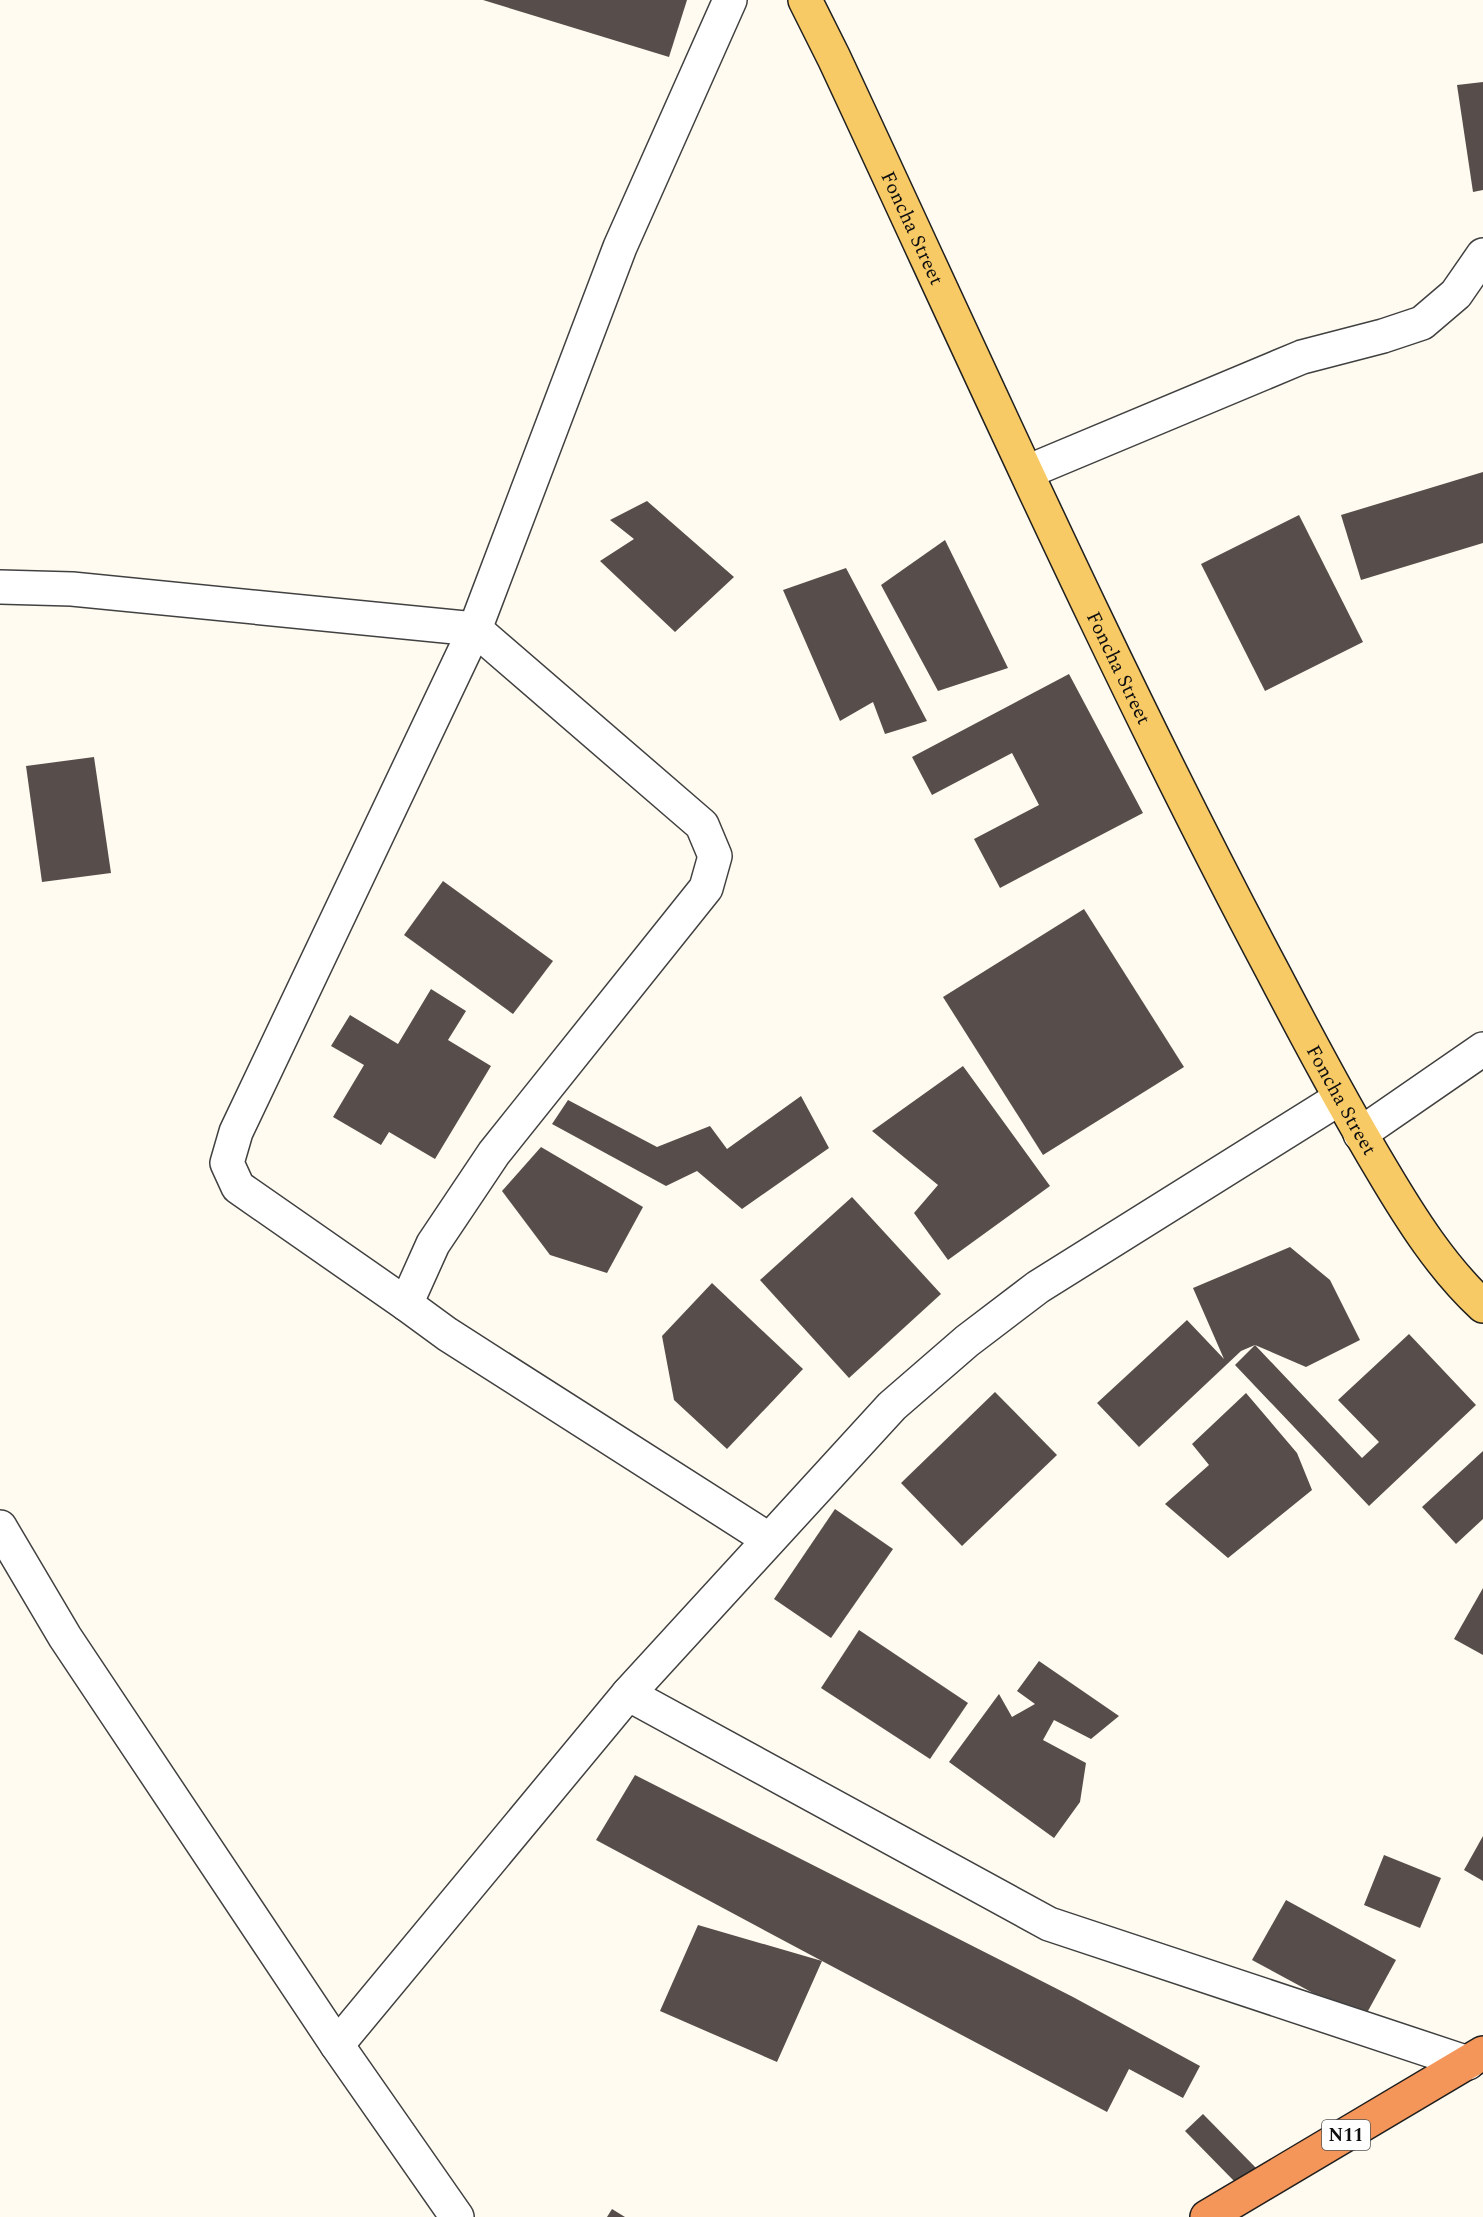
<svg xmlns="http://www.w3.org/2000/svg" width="1483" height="2217" font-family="Spectral,serif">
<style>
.building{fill:#574e4b}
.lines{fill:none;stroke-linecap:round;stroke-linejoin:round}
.minor-casing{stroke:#414141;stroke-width:36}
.major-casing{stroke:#1f1f1f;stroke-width:36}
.highway-casing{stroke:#1f1f1f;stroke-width:36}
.minor{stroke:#fff;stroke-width:33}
.major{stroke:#f8ca66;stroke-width:33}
.highway{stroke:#f49559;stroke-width:33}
.labels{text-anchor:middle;stroke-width:6;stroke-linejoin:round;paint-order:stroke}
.shield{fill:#fff;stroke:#565656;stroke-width:1.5}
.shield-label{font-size:18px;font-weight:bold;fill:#0e0e0e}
.street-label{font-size:20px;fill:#0e0e0e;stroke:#fff}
</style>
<rect width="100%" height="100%" fill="#fffbf0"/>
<g class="building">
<polygon points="483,0 687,0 669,57"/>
<polygon points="1483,82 1483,190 1473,192 1457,85"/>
<polygon points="1483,472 1483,543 1361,580 1341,515"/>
<polygon points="647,501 734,577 675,632 600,561 634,539 610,520"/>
<polygon points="1299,515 1363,642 1265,691 1201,564"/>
<polygon points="945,540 1008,668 938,691 881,585"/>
<polygon points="846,568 927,721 885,734 873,702 840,721 783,590"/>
<polygon points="1069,674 1143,813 1000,888 974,839 1039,805 1012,753 932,795 912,757"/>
<polygon points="94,757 111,873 42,882 26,766"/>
<polygon points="443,881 553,961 513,1014 404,935"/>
<polygon points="1084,909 1184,1067 1043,1155 943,997"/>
<polygon points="431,989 466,1011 448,1040 491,1066 435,1159 389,1132 381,1145 333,1117 364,1065 331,1046 350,1015 398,1044"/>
<polygon points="963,1066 1050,1186 948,1260 914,1213 938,1185 872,1131"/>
<polygon points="801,1096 829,1148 742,1209 697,1171 666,1186 552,1124 568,1100 657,1147 710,1126 727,1149"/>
<polygon points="541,1147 643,1207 607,1273 550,1255 502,1191"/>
<polygon points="852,1197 941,1294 849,1378 760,1280"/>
<polygon points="1290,1247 1330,1280 1360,1340 1306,1367 1255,1345 1362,1458 1379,1442 1338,1400 1409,1334 1476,1405 1369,1506 1235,1365 1255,1345 1241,1351 1139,1447 1097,1403 1187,1320 1224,1359 1193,1288"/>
<polygon points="712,1283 803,1369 727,1449 674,1400 662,1336"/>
<polygon points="995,1392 1057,1455 962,1546 901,1483"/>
<polygon points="1246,1393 1297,1453 1312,1490 1228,1558 1165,1504 1209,1465 1192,1444"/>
<polygon points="1483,1451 1483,1519 1456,1544 1422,1507"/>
<polygon points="835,1509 893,1549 831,1638 774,1599"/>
<polygon points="1483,1588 1483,1655 1454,1639"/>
<polygon points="859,1630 968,1703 930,1759 821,1688"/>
<polygon points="1039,1661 1119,1716 1091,1739 1054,1720 1043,1740 1086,1763 1080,1802 1054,1838 949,1762 999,1694 1012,1717 1035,1704 1017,1691"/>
<polygon points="635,1775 1073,1997 1200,2066 1183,2098 1129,2069 1107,2112 822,1961 777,2062 660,2011 698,1925 822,1961 596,1840"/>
<polygon points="1483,1836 1483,1881 1464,1870"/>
<polygon points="1384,1855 1441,1878 1420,1928 1364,1905"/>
<polygon points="1286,1900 1396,1960 1363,2020 1252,1960"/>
<polygon points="1203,2114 1259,2171 1235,2182 1185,2131"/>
<polygon points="612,2209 625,2217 607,2217"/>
</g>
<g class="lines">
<defs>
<g id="minor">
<polyline points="1027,472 1302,357 1383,336 1422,323 1456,294 1483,255"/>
<polyline points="0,587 72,589 475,629 702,825 715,856 706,888 494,1153 433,1244 406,1304 447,1334 768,1539"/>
<polyline points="1360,1134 1483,1049"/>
<polyline points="406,1304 238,1187 227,1163 236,1132 475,629 620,247 730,0"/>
<polyline points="0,1527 65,1637 337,2045 457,2217"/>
<polyline points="628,1694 1049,1924 1468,2063"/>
<polyline points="337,2045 628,1694 892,1406 967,1341 1038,1287 1340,1098"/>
</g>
<g id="major">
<path id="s1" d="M805 0 834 58C977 364 1114 673 1273 972 1308 1039 1343 1105 1382 1170 1411 1219 1442 1268 1483 1306"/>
</g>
<polyline id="highway" points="1207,2217 1483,2053"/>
</defs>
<use href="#minor" class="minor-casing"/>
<use href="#major" class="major-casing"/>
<use href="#highway" class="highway-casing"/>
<use href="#minor" class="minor"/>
<use href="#major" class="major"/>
<use href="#highway" class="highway"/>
</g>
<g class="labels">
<rect class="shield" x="1322" y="2120" width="48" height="30" rx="4.5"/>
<g class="shield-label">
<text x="1346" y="2141">N11</text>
</g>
<g class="street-label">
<text dy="7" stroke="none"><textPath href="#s1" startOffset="252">Foncha Street</textPath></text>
<text dy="7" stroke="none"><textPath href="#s1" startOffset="738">Foncha Street</textPath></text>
<text dy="7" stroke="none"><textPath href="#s1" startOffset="1224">Foncha Street</textPath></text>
</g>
</g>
</svg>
